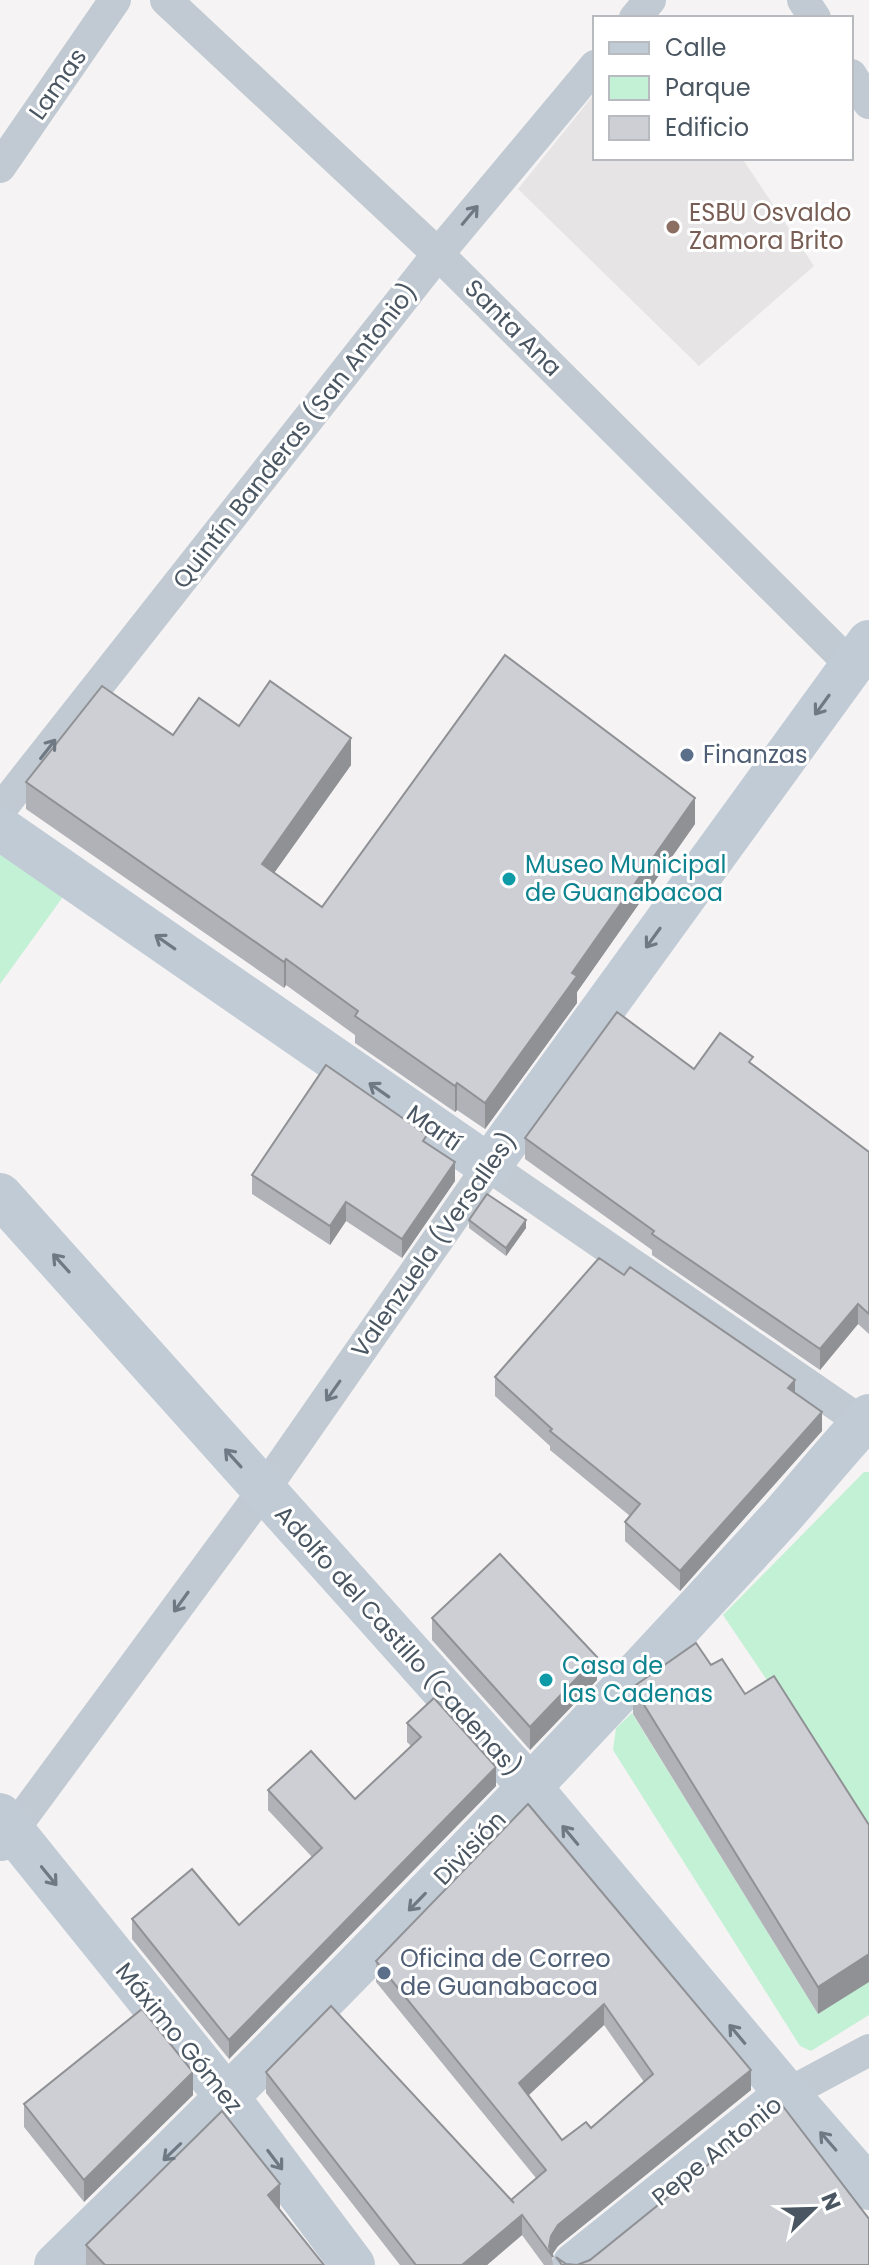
<svg xmlns="http://www.w3.org/2000/svg" width="869" height="2265" font-family="Poppins,sans-serif">
<style>
.education{fill:#e6e4e5}
.green{fill:#c3f1d5}
.lines{fill:none;stroke-linecap:round;stroke-linejoin:round}
.street{stroke:#c1cad2;stroke-width:32}
.secondary{stroke:#c1cbd6;stroke-width:44}
.wall{fill:#b0b2b7;fill-rule:evenodd}
.shaded-wall{fill:#909195}
.building{fill:#cdcfd5;stroke:#909195;stroke-width:2;fill-rule:evenodd}
.oneway{stroke:#6e7983}
.oneway2{stroke:#6e7984}
.education-dot{fill:#8d6e63;stroke:#fff;stroke-width:3}
.service-dot{fill:#5c6f8a;stroke:#fff;stroke-width:3}
.culture-dot{fill:#0f9aa8;stroke:#fff;stroke-width:3}
.labels{text-anchor:middle;stroke-width:6;stroke-linejoin:round;paint-order:stroke}
.street-label{font-size:24px;fill:#4a5661;stroke:#fff}
.education-label{font-size:24px;fill:#785e54;stroke:#fff;text-anchor:start}
.service-label{font-size:24px;fill:#4e5e75;stroke:#fff;text-anchor:start}
.culture-label{font-size:24px;fill:#0d838f;stroke:#fff;text-anchor:start}
</style>
<rect width="100%" height="100%" fill="#f5f3f3"/>
<polygon class="education" points="595,93 595,158 742,158 814,266 699,366 518,189"/>
<g class="green">
<polygon points="0,851 65,894 0,984"/>
<polygon points="864,1472 869,1472 869,1831 723,1615"/>
<polygon points="632,1713 818,2014 869,1981 869,2015 811,2051 800,2046 613,1750 616,1728"/>
</g>
<g class="lines">
<g class="street">
<polyline points="166,0 438,254 851,665"/>
<polyline points="803,0 815,18"/>
<polyline points="635,18 650,0"/>
<polyline points="851,75 869,103"/>
<polyline points="0,167 115,0"/>
<polyline points="0,810 438,254 595,66"/>
<polyline points="2,1845 263,1491 489,1166 869,1427"/>
<polyline points="787,2094 869,2050"/>
</g>
<g class="secondary">
<polyline points="0,828 489,1166 869,642"/>
<polyline points="0,1195 529,1786 787,2094 869,2188"/>
<polyline points="0,1815 228,2098 353,2265"/>
<path d="M56 2265C305 2023 548 1773 782 1516 811 1483 839 1448 869 1416"/>
<polyline points="574,2265 787,2094"/>
</g>
</g>
<g class="wall">
<polygon points="239,726 351,765 274,873 322,907 695,824 577,992 577,1003 485,1129 457,1110 455,1112 355,1043 355,1035 286,985 284,988 26,809 26,782 173,735"/>
<polygon points="753,1064 869,1152 869,1334 858,1324 820,1370 652,1255 652,1250 525,1159 525,1138 694,1069"/>
<polygon points="427,1143 455,1181 402,1258 346,1221 330,1245 252,1194 252,1175"/>
<polygon points="469,1220 526,1228 506,1256 469,1228"/>
<polygon points="495,1377 795,1393 822,1431 680,1591 625,1541 625,1522 630,1516 550,1450 550,1446 495,1396"/>
<polygon points="432,1618 597,1680 530,1750 432,1640"/>
<polygon points="711,1665 745,1694 869,1825 818,2014 633,1714 633,1687"/>
<polygon points="407,1723 496,1786 229,2059 132,1939 132,1919 239,1925 312,1857 268,1810 268,1790 355,1799 411,1746 407,1742"/>
<path d="M528 1804 751 2090 558 2246 552 2254 553 2265H544L522 2235 487 2265H400L266 2093V2072L511 2201 536 2178 376 1982V1961ZM604 2025 644 2082 591 2128 562 2140 529 2095Z"/>
<polygon points="193,2095 84,2202 24,2127 24,2104"/>
<polygon points="280,2210 324,2265 86,2265 86,2245"/>
</g>
<g class="shaded-wall">
<polygon points="351,738 351,765 262,890 262,864"/>
<polygon points="695,798 695,824 577,992 577,1003 485,1129 485,1103 572,973"/>
<polygon points="286,959 286,985 284,988 284,962"/>
<polygon points="457,1083 457,1110 455,1112 455,1086"/>
<polygon points="455,1162 455,1181 402,1258 402,1239"/>
<polygon points="346,1202 346,1221 330,1245 330,1226"/>
<polygon points="526,1220 526,1228 506,1256 506,1248"/>
<polygon points="858,1304 858,1324 820,1370 820,1349"/>
<polygon points="795,1380 795,1399 788,1388"/>
<polygon points="822,1412 822,1431 680,1591 680,1571"/>
<polygon points="597,1657 597,1680 530,1750 530,1727"/>
<polygon points="496,1767 496,1786 229,2059 229,2040"/>
<polygon points="869,1954 869,1982 818,2014 818,1987"/>
<polygon points="604,2004 604,2025 519,2104 519,2083"/>
<polygon points="751,2070 751,2090 558,2246 552,2255 549,2252 551,2236 558,2225"/>
<polygon points="193,2072 193,2095 84,2202 84,2180"/>
<polygon points="280,2184 280,2209 268,2195"/>
<polygon points="522,2215 522,2235 487,2265 462,2265"/>
</g>
<g class="building">
<polygon points="505,655 695,798 572,973 577,976 485,1103 457,1083 455,1086 355,1016 358,1011 286,959 284,962 26,782 102,686 173,735 199,698 239,726 270,681 351,738 262,864 322,907"/>
<polygon points="617,1012 694,1069 720,1033 753,1057 749,1062 869,1152 869,1314 858,1304 820,1349 652,1234 654,1231 525,1138"/>
<polygon points="326,1065 427,1135 423,1141 455,1162 402,1239 346,1202 330,1226 252,1175"/>
<polygon points="487,1194 526,1220 506,1248 469,1220"/>
<polygon points="599,1258 624,1275 630,1267 795,1380 788,1388 822,1412 680,1571 625,1522 640,1504 550,1431 552,1429 495,1377"/>
<polygon points="500,1554 597,1657 530,1727 432,1618"/>
<polygon points="696,1643 711,1665 722,1659 745,1694 774,1676 869,1825 869,1954 818,1987 633,1687"/>
<polygon points="434,1698 496,1767 229,2040 132,1919 192,1869 239,1925 322,1848 268,1790 311,1751 355,1799 421,1737 407,1723"/>
<path d="M528 1804 751 2070 558 2225 551 2236 549 2247 553 2257 522 2215 462 2265H416L266 2072 331 2006 514 2203 511 2200 546 2170 376 1961ZM604 2004 653 2074 591 2128 586 2122 562 2140 519 2083Z"/>
<polygon points="142,2009 193,2072 84,2180 24,2104"/>
<polygon points="782,2105 869,2219 869,2265 577,2265 590,2260"/>
<polygon points="222,2111 280,2184 268,2195 324,2265 105,2265 86,2245"/>
<polygon points="556,2257 566,2264 577,2265 562,2265"/>
</g>
<defs><path id="oneway-shaft" d="M-6 0H5M1.5-3L5.5 0L1.5 3" fill="none" stroke-width="1.6" stroke-linecap="round" stroke-linejoin="round" transform="scale(2)"/></defs>
<g class="oneway">
<use href="#oneway-shaft" transform="translate(470 215) rotate(-50)"/>
<use href="#oneway-shaft" transform="translate(48 749) rotate(-52)"/>
<use href="#oneway-shaft" transform="translate(333 1391) rotate(125)"/>
<use href="#oneway-shaft" transform="translate(181 1602) rotate(126)"/>
</g>
<g class="oneway2">
<use href="#oneway-shaft" transform="translate(822 705) rotate(126)"/>
<use href="#oneway-shaft" transform="translate(653 938) rotate(126)"/>
<use href="#oneway-shaft" transform="translate(165 942) rotate(-145)"/>
<use href="#oneway-shaft" transform="translate(379 1090) rotate(-145)"/>
<use href="#oneway-shaft" transform="translate(61 1263) rotate(-132)"/>
<use href="#oneway-shaft" transform="translate(233 1458) rotate(-132)"/>
<use href="#oneway-shaft" transform="translate(570 1835) rotate(-130)"/>
<use href="#oneway-shaft" transform="translate(49 1876) rotate(51)"/>
<use href="#oneway-shaft" transform="translate(417 1902) rotate(134)"/>
<use href="#oneway-shaft" transform="translate(737 2034) rotate(-130)"/>
<use href="#oneway-shaft" transform="translate(828 2141) rotate(-131)"/>
<use href="#oneway-shaft" transform="translate(172 2152) rotate(136)"/>
<use href="#oneway-shaft" transform="translate(275 2160) rotate(53)"/>
</g>
<circle class="education-dot" cx="673" cy="227" r="8"/>
<g class="service-dot">
<circle cx="687" cy="755" r="8"/>
<circle cx="384" cy="1973" r="8"/>
</g>
<g class="culture-dot">
<circle cx="509" cy="879" r="8"/>
<circle cx="546" cy="1680" r="8"/>
</g>
<g class="labels">
<g class="street-label">
<text transform="translate(58 84) rotate(-55)" y="8">Lamas</text>
<text transform="translate(513 328) rotate(45)" y="8">Santa Ana</text>
<text transform="translate(295 436) rotate(-52)" y="8">Quintín Banderas (San Antonio)</text>
<text transform="translate(434 1128) rotate(35)" y="8">Martí</text>
<text transform="translate(434 1245) rotate(-55)" y="8">Valenzuela (Versalles)</text>
<text transform="translate(398 1641) rotate(48)" y="8">Adolfo del Castillo (Cadenas)</text>
<text transform="translate(470 1848) rotate(-46)" y="8">División</text>
<text transform="translate(179 2038) rotate(51)" y="8">Máximo Gómez</text>
<text transform="translate(717 2151) rotate(-39)" y="8">Pepe Antonio</text>
</g>
<g class="education-label">
<text x="689" y="221">ESBU Osvaldo<tspan x="689" dy="28">Zamora Brito</tspan></text>
</g>
<g class="service-label">
<text x="703" y="763">Finanzas</text>
<text x="400" y="1967">Oficina de Correo<tspan x="400" dy="28">de Guanabacoa</tspan></text>
</g>
<g class="culture-label">
<text x="525" y="873">Museo Municipal<tspan x="525" dy="28">de Guanabacoa</tspan></text>
<text x="562" y="1674">Casa de<tspan x="562" dy="28">las Cadenas</tspan></text>
</g>
</g>
<rect x="593" y="16" width="260" height="144" fill="#ffffff" stroke="#b7bbc0" stroke-width="2"/>
<rect x="609" y="42" width="40" height="12" fill="#c1cbd6" stroke="#b7bbc0" stroke-width="2"/>
<text x="665" y="56" font-size="24" fill="#4a5661">Calle</text>
<rect x="609" y="76" width="40" height="24" fill="#c3f1d5" stroke="#b7bbc0" stroke-width="2"/>
<text x="665" y="96" font-size="24" fill="#4a5661">Parque</text>
<rect x="609" y="116" width="40" height="24" fill="#cdcfd5" stroke="#b7bbc0" stroke-width="2"/>
<text x="665" y="136" font-size="24" fill="#4a5661">Edificio</text>
<g transform="translate(813 2209) rotate(67)" stroke="#ffffff" stroke-width="6" paint-order="stroke">
<path d="M0-6L14 30L0 20L-14 30Z" fill="#4a5661"/>
<text y="-12" font-size="22" font-weight="bold" text-anchor="middle" fill="#4a5661">N</text>
</g>
</svg>
